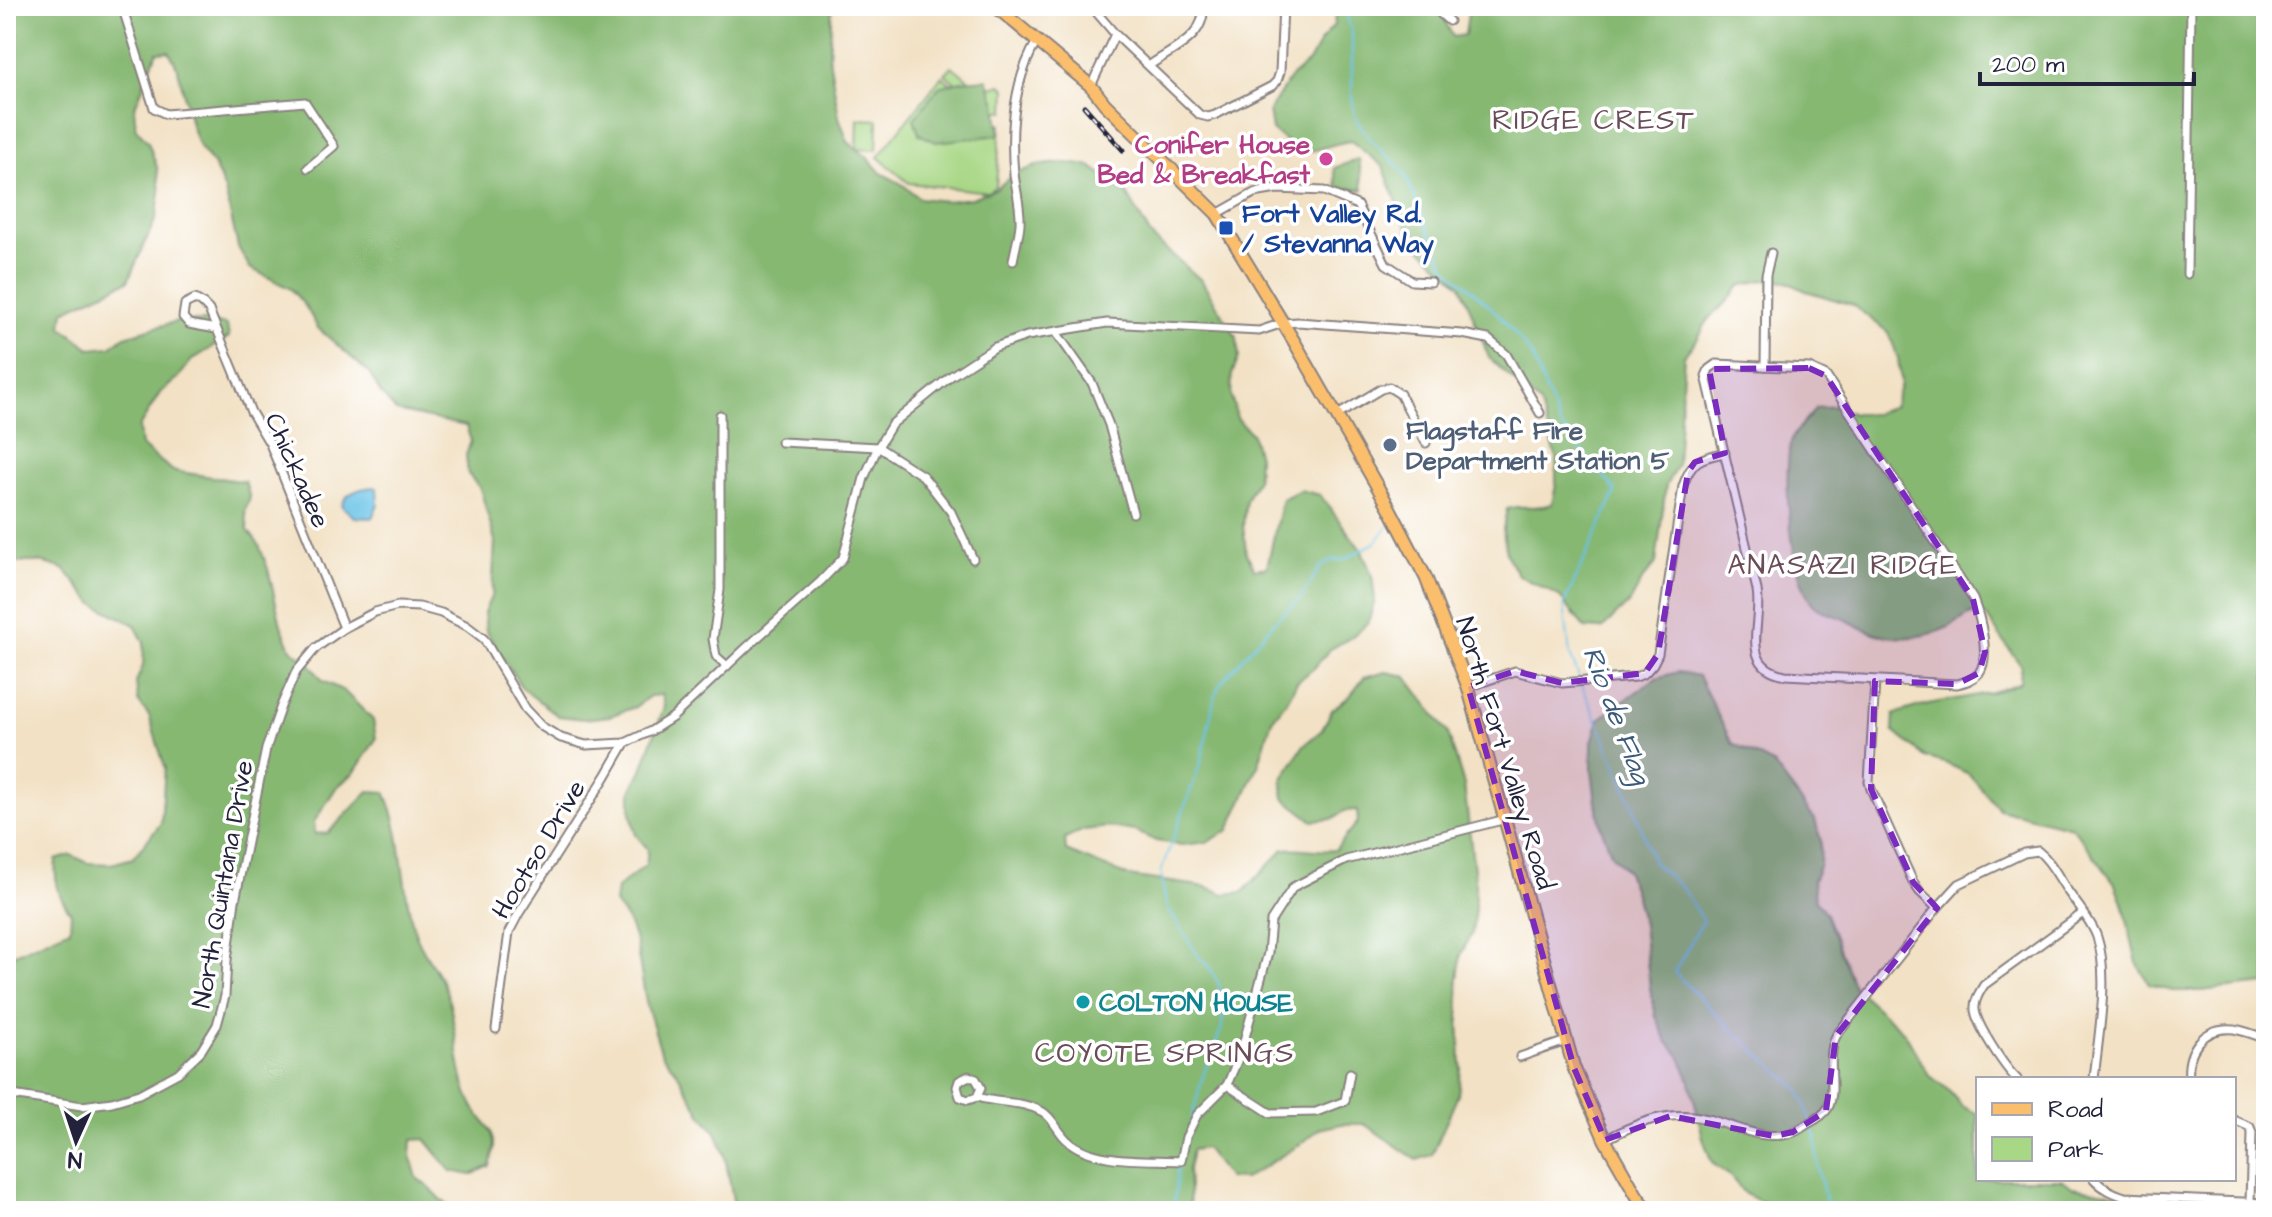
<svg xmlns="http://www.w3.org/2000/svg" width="2272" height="1217" font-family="'Architects Daughter',sans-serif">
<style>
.green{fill:#a8d785;stroke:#657c60;stroke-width:2}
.forest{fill:#86b872;stroke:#546d56;stroke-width:2}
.water{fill:#69c3e7;stroke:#467291;stroke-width:2}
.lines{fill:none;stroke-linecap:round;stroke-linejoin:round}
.stream{stroke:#69c3e7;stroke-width:2}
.minor-casing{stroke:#8a8280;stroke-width:11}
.primary-casing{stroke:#8a8280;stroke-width:15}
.minor{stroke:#fff;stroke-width:7}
.primary{stroke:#fabe6d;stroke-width:11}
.rail-casing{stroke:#22223b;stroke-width:5}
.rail{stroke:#fff;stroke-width:2;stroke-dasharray:6;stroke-linecap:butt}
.marked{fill:#7b2cbf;fill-opacity:0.2;stroke:#7b2cbf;stroke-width:6;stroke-dasharray:16 10;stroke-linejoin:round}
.hotel-dot{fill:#d1479c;stroke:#fff;stroke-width:3}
.transit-dot{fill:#1a4fb4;stroke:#fff;stroke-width:3}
.service-dot{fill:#5c6f8a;stroke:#fff;stroke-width:3}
.culture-dot{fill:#0f9aa8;stroke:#fff;stroke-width:3}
.labels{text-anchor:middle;stroke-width:7;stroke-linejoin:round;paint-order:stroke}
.hotel-label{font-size:26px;font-weight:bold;fill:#b23c85;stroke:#fff;text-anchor:end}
.transit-label{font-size:26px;font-weight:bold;fill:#164399;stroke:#fff;text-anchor:start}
.service-label{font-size:26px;font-weight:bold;fill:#4e5e75;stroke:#fff;text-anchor:start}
.street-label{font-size:26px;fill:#22223b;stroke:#fff}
.culture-label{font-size:26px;font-weight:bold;fill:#0d838f;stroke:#fff;text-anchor:start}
.neighbourhood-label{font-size:28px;letter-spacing:2px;fill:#694c57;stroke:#fff}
.water-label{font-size:28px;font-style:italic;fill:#3b5a77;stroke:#fff}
</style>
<rect width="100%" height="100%" fill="#fff"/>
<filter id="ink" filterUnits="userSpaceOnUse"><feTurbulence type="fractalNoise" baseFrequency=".0125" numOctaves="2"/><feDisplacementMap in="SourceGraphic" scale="16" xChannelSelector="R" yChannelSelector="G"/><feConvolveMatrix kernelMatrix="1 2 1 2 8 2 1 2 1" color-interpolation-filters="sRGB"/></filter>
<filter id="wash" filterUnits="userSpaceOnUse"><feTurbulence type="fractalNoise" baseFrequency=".006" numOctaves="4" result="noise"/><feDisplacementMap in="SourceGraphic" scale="32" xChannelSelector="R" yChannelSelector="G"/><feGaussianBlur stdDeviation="1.8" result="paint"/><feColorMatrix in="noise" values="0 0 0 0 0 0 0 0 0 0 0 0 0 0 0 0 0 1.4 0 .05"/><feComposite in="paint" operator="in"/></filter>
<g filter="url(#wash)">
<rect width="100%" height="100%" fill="#f2e1c4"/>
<g class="green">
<path d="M952 66C969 79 978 94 1001 84L1006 88 1005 111H989L945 74Z"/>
<polygon points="942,76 1001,125 996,186 988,192 909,183 878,157"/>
<polygon points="858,119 878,120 877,150 857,149"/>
</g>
<g class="forest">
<path d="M6 6H832L829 58 839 117 848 142 866 156 881 173 902 184 919 198 946 201 971 198 996 189 1014 174 1039 165 1065 163 1091 166 1127 194 1151 236 1202 281 1237 338 1239 357 1232 374 1231 396 1237 418 1252 435 1258 457 1257 479 1246 500 1243 526 1246 551 1254 569 1267 567 1282 499 1300 490 1320 495 1362 551 1372 575 1375 600 1368 623 1350 638 1329 650 1314 668 1297 682 1286 702 1272 720 1258 766 1229 830 1208 842 1182 845 1156 841 1135 831 1109 827 1084 830 1065 838 1066 851 1128 876 1207 887 1224 894 1243 892 1284 849C1302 847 1317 852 1335 850L1358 822 1357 810 1344 811 1332 819 1313 821 1284 798 1282 780 1304 745 1322 730 1332 710 1350 696 1364 678 1386 672 1406 676 1448 733 1464 785 1475 879V908L1472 934 1461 954 1458 980 1461 1069 1458 1095 1432 1155 1417 1160 1364 1124H1341L1319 1129 1301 1144 1244 1179 1228 1178 1205 1148 1192 1150 1188 1169 1190 1211H735L725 1156 716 1132 701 1114 677 1072 662 1055 646 1002 636 943 627 919 615 904 617 888 646 865 648 849 636 835 631 813V791L642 770 664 707 662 695 650 696 635 707 610 716 584 719 558 716 522 688 486 631 484 612 492 595 495 541 480 488 468 474 466 455 471 441 466 426 396 411 381 394 369 373 318 328 306 307 291 289 250 268 238 247 225 191 215 167 200 149 191 125 178 69 169 51 157 52 134 109 136 128 148 142 157 167 160 192 156 218 128 281 64 311 62 327 91 349 110 347 125 336 178 321H207L227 325 229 337 192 360 178 378 160 393 139 427 141 446 173 471 245 482 250 498 245 511 248 530 259 545 268 569 281 625 291 649 309 663 323 681 344 691 373 720 376 739 354 773 336 788 314 822 315 834 328 833 369 791 385 792C405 836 400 883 414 929 421 954 439 969 447 993 456 1022 456 1054 464 1083 466 1090 469 1099 473 1106 481 1121 495 1128 494 1148 493 1154 491 1161 490 1166L471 1175 451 1171 425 1139 412 1140 411 1156 417 1178 434 1192 453 1211H6V958L70 929 71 913C58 896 54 882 56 860L71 855 88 863 111 864 133 858 161 823 165 768 149 716 138 701 136 682 143 666 144 643 135 625 94 604 64 569 41 562H6Z"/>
<path d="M1336 6H1441L1444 19 1453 37 1465 35 1469 6H2266V984L2201 991H2172L2149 984 2137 963 2124 907 2114 882 2072 827 1999 809 1969 774 1948 764 1925 757 1893 731 1894 715C1934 697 1980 701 2020 682L2021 666 1986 616 1970 614C1944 634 1910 643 1878 634 1866 631 1855 624 1844 619 1834 615 1818 611 1812 603 1791 577 1782 475 1791 442 1794 431 1809 418 1816 408L1835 406 1853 414H1875L1894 406 1901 383 1898 358 1889 333 1853 305 1806 291 1785 281 1762 280 1740 286 1726 303 1709 318 1698 338 1684 356 1677 465 1666 485 1656 563 1642 580 1631 601 1602 629 1585 628 1559 596 1518 575 1506 554 1503 529 1507 509C1527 503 1532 511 1552 504L1556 485V456L1540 404 1489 358 1461 285 1411 239 1383 166 1351 141C1332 143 1319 151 1300 153L1272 130 1269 111 1291 77 1309 62 1320 42 1334 25Z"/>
<polygon points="987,79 996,103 1000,135 936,142 919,134 914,119 939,87 961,81"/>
<polygon points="1359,159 1363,190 1337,187 1334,168"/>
<polygon points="1678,672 1698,676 1732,743 1773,764 1815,820 1821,841 1820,864 1813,881 1815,899 1826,914 1854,987 1905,1033 1929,1075 1947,1089 1962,1106 1978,1114 1978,1179 2062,1179 2072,1187 2144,1198 2146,1210 1771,1211 1766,1204 1745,1194 1730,1176 1712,1163 1703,1138 1690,1082 1681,1058 1666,1040 1656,1016 1650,988 1643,925 1636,897 1627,872 1612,855 1602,830 1596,802 1592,771 1592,742 1599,719 1656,678"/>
</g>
<path class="water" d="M373 487 377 488 378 504 372 518 354 517 342 506C344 493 361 488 373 487Z"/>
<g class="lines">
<g class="stream">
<polyline points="1344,6 1352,34 1352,98 1356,120 1373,142 1404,172 1434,244 1448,270 1467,285 1497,313 1517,336 1532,356 1560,425 1616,491 1564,604 1570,655 1579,677"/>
<polyline points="1581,683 1632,803 1653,862 1682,888 1703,921 1674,972 1736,1034 1800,1090 1810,1120"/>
<polyline points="1191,1120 1203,1076 1222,1027 1223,1010 1219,984 1210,968 1199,957 1166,905 1161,871 1201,762 1215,695 1220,684 1274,622 1301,598 1320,567 1332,560 1343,560 1376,542 1391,523"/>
<polyline points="1812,1126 1816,1137 1818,1168 1828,1211"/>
<polyline points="1173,1211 1178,1165"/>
</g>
</g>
</g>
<g filter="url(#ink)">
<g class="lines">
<defs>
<g id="minor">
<polyline points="122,6 154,108 166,114 305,102 334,146 308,168"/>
<polyline points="1091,6 1115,34 1200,115 1208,117 1215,115 1272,86 1277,81 1280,72 1283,6"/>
<polyline points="1418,6 1433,7 1449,21"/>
<path d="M1150 65C1173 49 1206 37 1203 6"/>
<polyline points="1091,86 1115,34"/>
<polyline points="1217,214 1254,193 1277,189 1324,191 1357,205 1386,264 1412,281 1431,282"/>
<path d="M1013 261C1015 249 1019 236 1020 224 1021 208 1016 190 1014 174 1010 130 1014 80 1037 41"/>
<polyline points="2187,274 2191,6"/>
<polyline points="216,329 189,324 183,317 185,304 195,299 202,303 209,310 251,412 270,444 344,628"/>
<polyline points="1056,332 1092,383 1109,425 1133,513"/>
<path d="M1716 364 1809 368 1826 376 1973 599C1980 616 1991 657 1979 673 1973 680 1965 682 1957 684L1785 675C1738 666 1763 623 1757 590L1706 376 1709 369Z"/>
<polyline points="1765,366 1766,275 1771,253"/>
<polyline points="720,415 720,590 713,639 716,656 727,666"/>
<polyline points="1336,416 1381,389 1389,387 1400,394 1426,443"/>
<polyline points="781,442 878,447 923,476 951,512 973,559"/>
<polyline points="1875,681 1869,782 1871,789 1913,882 1920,892 1937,908"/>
<path d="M1468 687 1515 671 1562 683 1636 677 1645 673 1653 664 1658 654 1683 486C1691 461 1700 457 1725 453"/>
<polyline points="496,1029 509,932 519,913 606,776 625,743"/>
<polyline points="1520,1057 1566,1041"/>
<path d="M2017 1079C2005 1068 1977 1026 1975 1010 1974 1001 1979 993 1984 985L2083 913"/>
<path d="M2189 1079C2186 1051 2203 1026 2234 1029 2245 1031 2256 1035 2266 1039"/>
<polyline points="1227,1085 1270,1113 1316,1112 1345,1101 1350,1073"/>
<polyline points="6,1094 82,1106 112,1102 139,1094 178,1073 201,1051 217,1025 225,996 227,960 235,901 266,749 281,706 296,672 316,648 344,628 375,612 398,606 419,607 441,613 467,626 484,639 525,709 541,726 561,738 586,745 625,743 651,731 673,717 747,647 821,581 843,558 864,478 878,447 892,424 951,376 995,347 1027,336 1107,323 1259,331 1283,323 1298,322 1462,334 1488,339 1506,354 1540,413"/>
<path d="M977 1097 968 1100 960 1097 957 1087 959 1081 969 1076 976 1079 981 1088 977 1097C999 1104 1022 1100 1043 1112 1053 1118 1058 1132 1067 1140 1093 1164 1147 1159 1181 1161L1186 1137 1197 1115 1227 1085 1241 1052 1268 953 1271 921 1293 887 1346 860 1506 819"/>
<polyline points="2234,1120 2250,1127 2252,1133 2250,1202"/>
<path d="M1605 1140C1632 1125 1660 1113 1692 1116 1725 1119 1760 1145 1794 1132 1799 1130 1804 1126 1809 1123 1817 1119 1824 1115 1828 1108 1838 1088 1825 1060 1836 1036L1937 908 1959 884 2024 853 2038 851C2051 861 2058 877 2067 890 2077 905 2091 920 2097 937 2110 976 2098 1038 2094 1079"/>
<path d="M2094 1179C2103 1189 2113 1193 2125 1197L2266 1203"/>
</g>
<polyline id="primary" points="995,6 1091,86 1105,104 1217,214 1295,343 1389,507 1426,578 1468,687 1574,1068 1605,1140 1637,1196 1649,1211"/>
</defs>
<use href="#minor" class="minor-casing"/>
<use href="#primary" class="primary-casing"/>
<use href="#minor" class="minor"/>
<use href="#primary" class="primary"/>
<defs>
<polyline id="rail" points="1084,106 1123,150"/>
</defs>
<use href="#rail" class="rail-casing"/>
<use href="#rail" class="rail"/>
</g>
</g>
<path class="marked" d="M1809 368 1826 376 1973 599 1985 652 1979 673 1957 684 1875 681 1871 789 1913 882 1937 908 1836 1036 1826 1111 1793 1132 1774 1136 1670 1116 1605 1140 1574 1068 1468 687 1515 671 1562 683 1645 673 1658 654 1688 472 1695 462 1725 453 1709 369Z"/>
<circle class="hotel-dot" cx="1326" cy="159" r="8"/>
<rect class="transit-dot" x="1218" y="220" width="16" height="16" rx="4"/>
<circle class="service-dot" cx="1390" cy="445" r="8"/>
<circle class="culture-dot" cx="1083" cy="1002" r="8"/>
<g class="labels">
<g class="hotel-label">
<text x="1310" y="153">Conifer House<tspan x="1310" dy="30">Bed &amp; Breakfast</tspan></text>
</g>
<g class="transit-label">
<text x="1242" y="222">Fort Valley Rd.<tspan x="1242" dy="30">/ Stevanna Way</tspan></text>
</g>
<g class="service-label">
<text x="1406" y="439">Flagstaff Fire<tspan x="1406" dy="30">Department Station 5</tspan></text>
</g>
<g class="street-label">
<text transform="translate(298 470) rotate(66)" y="9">Chickadee</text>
<text transform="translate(1506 753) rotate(73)" y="9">North Fort Valley Road</text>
<text transform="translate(538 849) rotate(-59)" y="9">Hootso Drive</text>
<text transform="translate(222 884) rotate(-80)" y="9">North Quintana Drive</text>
</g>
<g class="culture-label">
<text x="1099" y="1011">COLTON HOUSE</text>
</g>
<g class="neighbourhood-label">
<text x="1594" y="129">RIDGE CREST</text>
<text x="1843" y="574">ANASAZI RIDGE</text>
<text x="1165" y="1062">COYOTE SPRINGS</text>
</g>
<g class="water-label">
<text transform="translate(1618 715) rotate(69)" y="10">Rio de Flag</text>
</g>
</g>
<rect width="2272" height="1217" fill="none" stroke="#fff" stroke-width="32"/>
<rect x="1976" y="1077" width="260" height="104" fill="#ffffff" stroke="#a7a7b1" stroke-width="2"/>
<rect x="1992" y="1103" width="40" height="12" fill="#fabe6d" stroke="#a7a7b1" stroke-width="2"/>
<text x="2048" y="1117" font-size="24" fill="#22223b">Road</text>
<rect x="1992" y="1137" width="40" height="24" fill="#a8d785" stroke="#a7a7b1" stroke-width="2"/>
<text x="2048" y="1157" font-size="24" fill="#22223b">Park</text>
<g transform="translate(76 1141) rotate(183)" stroke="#ffffff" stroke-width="6" paint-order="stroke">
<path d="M0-6L14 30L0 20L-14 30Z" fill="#22223b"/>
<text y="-12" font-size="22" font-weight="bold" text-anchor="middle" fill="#22223b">N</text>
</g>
<path d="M1980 72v12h214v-12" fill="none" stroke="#22223b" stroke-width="4"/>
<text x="1992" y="72" font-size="24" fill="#22223b" stroke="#ffffff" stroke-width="6" paint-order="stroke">200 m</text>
</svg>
